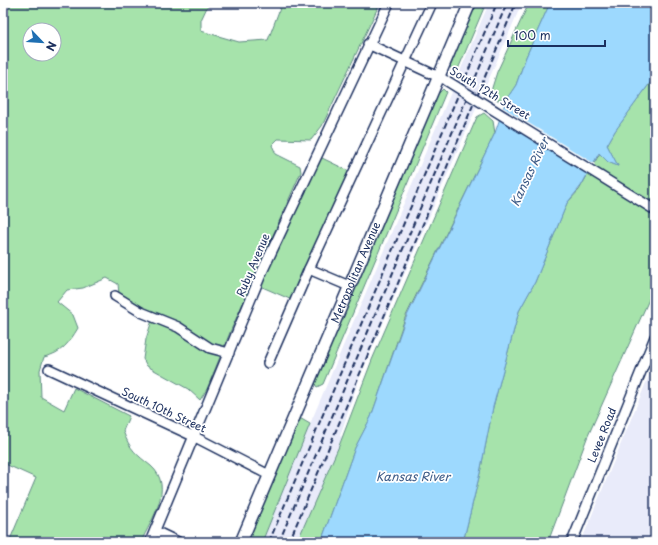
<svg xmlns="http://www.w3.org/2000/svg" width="658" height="545" font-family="'Playpen Sans',sans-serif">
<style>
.built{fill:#e9ebfa}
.green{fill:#a6e3ab;stroke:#608984;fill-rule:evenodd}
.water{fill:#9dd9fe;stroke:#6995be}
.pier{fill:#fff}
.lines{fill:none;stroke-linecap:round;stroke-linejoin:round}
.minor-casing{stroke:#1b2f5e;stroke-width:12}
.major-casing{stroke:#1b2f5e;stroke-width:14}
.minor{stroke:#fff;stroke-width:9}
.major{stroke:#fff;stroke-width:11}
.rail{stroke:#1b2f5e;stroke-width:2;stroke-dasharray:6 3;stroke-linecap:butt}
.minor-bridge-casing{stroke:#1b2f5e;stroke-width:12;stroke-linecap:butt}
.minor-bridge{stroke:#fff;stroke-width:9}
.labels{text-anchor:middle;stroke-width:3.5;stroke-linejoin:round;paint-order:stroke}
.street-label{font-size:11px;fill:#1b2f5e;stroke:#fff}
.water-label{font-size:12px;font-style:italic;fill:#3c5a86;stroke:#fff}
</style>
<rect width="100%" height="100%" fill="#fff"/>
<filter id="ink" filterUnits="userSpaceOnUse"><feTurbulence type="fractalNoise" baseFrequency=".025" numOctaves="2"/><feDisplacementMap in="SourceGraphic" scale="8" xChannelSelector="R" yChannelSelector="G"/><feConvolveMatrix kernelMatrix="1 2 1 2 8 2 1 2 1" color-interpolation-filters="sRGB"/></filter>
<g filter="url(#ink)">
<g class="built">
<polygon points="489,3 522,3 360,376 340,436 342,437 339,446 297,542 262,542 310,424"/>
<polygon points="655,361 655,542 581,542 624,436"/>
</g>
<g class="green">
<path d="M3 3H209L201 20V31L239 42 268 40 282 3H380L322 126 311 140 278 139 272 145 276 154 300 166 301 172 231 330 207 389 200 400 188 389 147 366 143 359 146 339 154 314 144 311 119 294 118 284 107 278 83 288 67 290 57 302 73 315 78 328C69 343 62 353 44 357L40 370 41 397 64 410 74 388 129 416 123 431C130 450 136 454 151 466 175 487 151 520 141 542H9L36 478 3 463ZM30 30H54V54H30Z"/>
<polygon points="475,3 486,3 456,74 450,67"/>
<polygon points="529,3 550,3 526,57 516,85 506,100 495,100 491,91 497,72"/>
<polygon points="655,76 655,286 587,438 548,542 463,542 480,473 493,407 519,311 535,282 567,203 579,190 600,153 608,162 618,166 607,145 615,131"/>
<polygon points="443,89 446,92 323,384 317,387 314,383 436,96"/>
<polygon points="484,113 493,121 495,133 405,318 371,417 355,448 321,542 297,542 339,446 372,360 477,117"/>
<polygon points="320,157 351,172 292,300 260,286"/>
<polygon points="298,417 310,424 262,542 246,542"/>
</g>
<polygon class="water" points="550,3 619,3 623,9 633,3 655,3 655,76 615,131 607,145 618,166 608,162 599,153 581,186 567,203 535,282 519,311 493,407 480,473 463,542 321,542 355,448 371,417 405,320 495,133 506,100 516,85 526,57"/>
<polygon class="pier" points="501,106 595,164 589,175 498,118"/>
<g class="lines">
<defs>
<g id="minor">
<polyline points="368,44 443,79"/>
<polyline points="309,269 349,286"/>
<polyline points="115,296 141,312 178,327 210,348 229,353"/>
<polyline points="268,363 309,269 432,3"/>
<polyline points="49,369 193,436 269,475"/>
<polyline points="155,531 178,542"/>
<polyline points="150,542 262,272 389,3"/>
<polyline points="572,542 655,337"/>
</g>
<g id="major">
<path id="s1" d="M241 542 470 3"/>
</g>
</defs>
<use href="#minor" class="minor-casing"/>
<use href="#major" class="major-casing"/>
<use href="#minor" class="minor"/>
<use href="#major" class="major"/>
<g class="rail">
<polyline points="269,542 497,3"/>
<polyline points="279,542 507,3"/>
<polyline points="289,542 516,3"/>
</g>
<defs>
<polyline id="minor-bridge" points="447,81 655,210"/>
</defs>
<use href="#minor-bridge" class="minor-bridge-casing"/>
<use href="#minor-bridge" class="minor-bridge"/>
</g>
</g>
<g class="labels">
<g class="street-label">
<text transform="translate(490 93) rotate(31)" y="4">South 12th Street</text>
<text transform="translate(253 265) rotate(-67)" y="4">Ruby Avenue</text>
<text dy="4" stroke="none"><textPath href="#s1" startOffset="293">Metropolitan Avenue</textPath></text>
<text transform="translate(164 410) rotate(25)" y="4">South 10th Street</text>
<text transform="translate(602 435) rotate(-68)" y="4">Levee Road</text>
</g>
<g class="water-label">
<text transform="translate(530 172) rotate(-65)" y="4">Kansas River</text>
<text x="413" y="481">Kansas River</text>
</g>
</g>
<rect width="658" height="545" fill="none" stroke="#fff" stroke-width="16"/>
<rect x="8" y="8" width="642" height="529" fill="none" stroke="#1b2f5e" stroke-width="1.5" filter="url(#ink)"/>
<g transform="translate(42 42) rotate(115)"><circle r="19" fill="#ffffff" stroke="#a4acbf"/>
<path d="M0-3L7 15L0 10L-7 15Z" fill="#1f6fb2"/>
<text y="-6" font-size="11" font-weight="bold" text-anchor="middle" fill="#1b2f5e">N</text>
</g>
<path d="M508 40v6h97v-6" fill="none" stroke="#1b2f5e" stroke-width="2"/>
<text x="514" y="40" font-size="12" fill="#1b2f5e" stroke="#ffffff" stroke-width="3" paint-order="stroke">100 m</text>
</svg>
